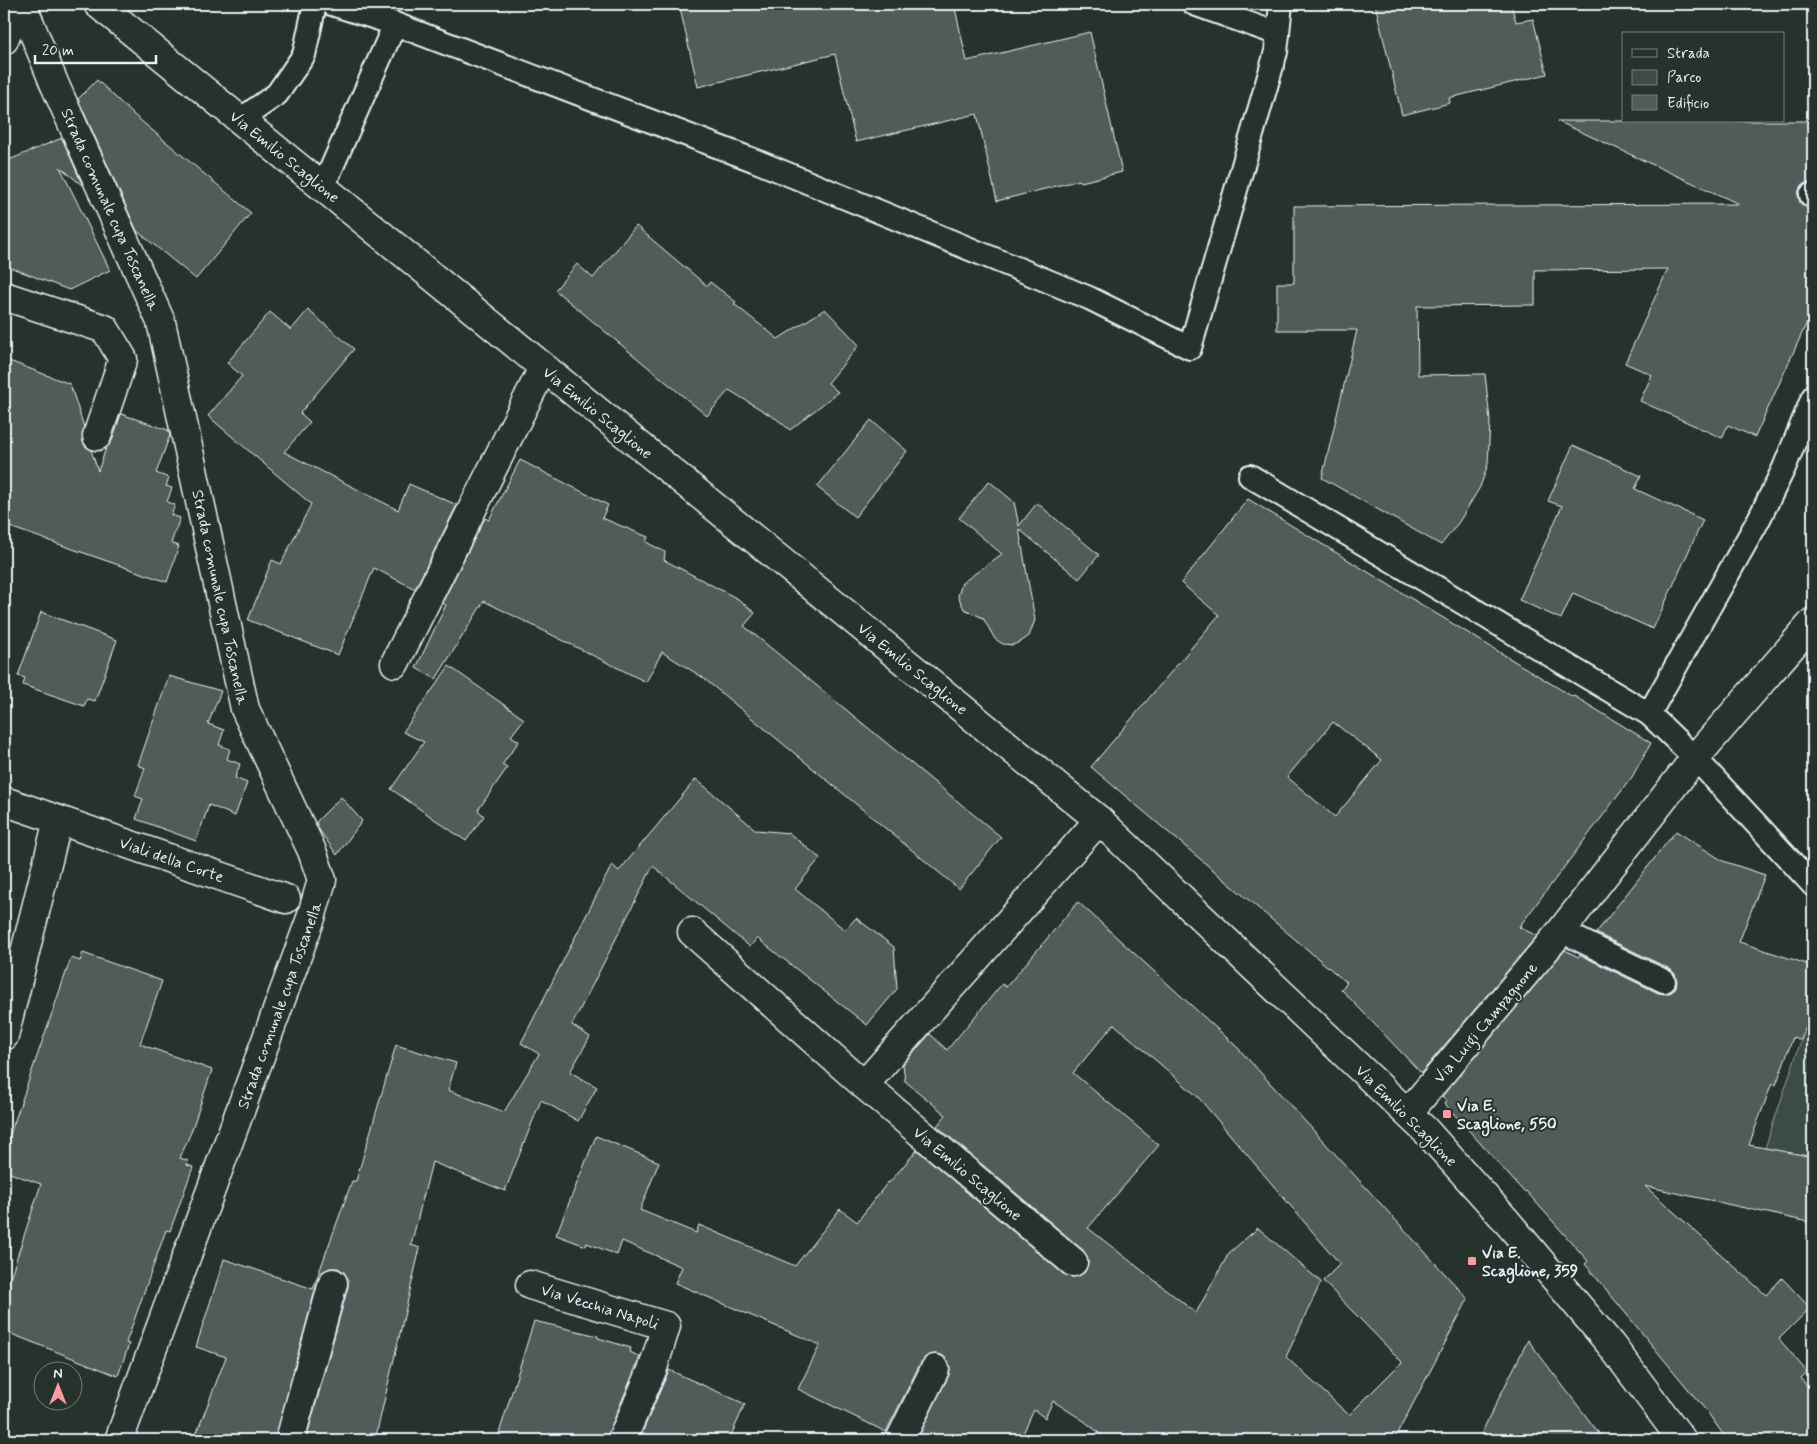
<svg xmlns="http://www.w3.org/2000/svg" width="1817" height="1444" font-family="Mynerve,sans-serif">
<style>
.green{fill:#3e4b47;stroke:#939ea0}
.building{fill:#505c59;stroke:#e8f1f8;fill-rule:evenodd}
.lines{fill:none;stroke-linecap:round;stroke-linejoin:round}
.lane-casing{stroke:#e8f1f8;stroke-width:26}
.street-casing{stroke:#e8f1f8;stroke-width:31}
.secondary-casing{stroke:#e8f1f8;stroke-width:31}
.lane{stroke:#26332d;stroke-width:22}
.street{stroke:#26332d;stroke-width:28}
.secondary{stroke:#26332d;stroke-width:28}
.poi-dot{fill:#ff9aa2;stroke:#26332d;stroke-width:2}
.labels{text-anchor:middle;stroke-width:4;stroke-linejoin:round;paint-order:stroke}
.street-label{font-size:16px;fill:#e8f1f8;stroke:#26332d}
.poi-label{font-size:16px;font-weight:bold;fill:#e8f1f8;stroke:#26332d;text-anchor:start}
</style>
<rect width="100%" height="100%" fill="#26332d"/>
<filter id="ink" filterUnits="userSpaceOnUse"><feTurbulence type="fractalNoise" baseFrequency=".02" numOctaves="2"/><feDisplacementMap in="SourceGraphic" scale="10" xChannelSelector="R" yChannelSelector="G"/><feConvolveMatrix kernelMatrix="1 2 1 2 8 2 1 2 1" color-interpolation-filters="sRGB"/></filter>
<g filter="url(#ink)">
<polygon class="green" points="1813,1005 1813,1157 1765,1148"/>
<g class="building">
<polygon points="679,4 954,4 967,61 1090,32 1122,172 1081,182 1080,180 997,201 977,114 856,142 835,54 698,87"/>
<polygon points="1375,4 1511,4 1516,22 1533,19 1547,74 1449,98 1450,103 1402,115"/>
<polygon points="97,80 134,115 251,213 196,279 137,231 78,99"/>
<polygon points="1557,121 1813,121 1813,182 1803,184 1799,190 1798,195 1800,203 1805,207 1813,209 1813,309 1755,437 1728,425 1722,438 1640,401 1652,375 1625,363 1668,269 1535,270 1535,305 1417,306 1418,375 1485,374 1490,420 1488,464 1480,487 1459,522 1441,545 1322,478 1357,330 1277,330 1277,283 1294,283 1294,206 1739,204"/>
<polygon points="62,138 83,186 60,167 110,270 69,290 4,265 4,162"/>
<polygon points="636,226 707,286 710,282 736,302 734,304 778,339 825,309 859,345 828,383 838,392 790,430 778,420 729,390 707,416 555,290 577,264 593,278"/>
<polygon points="308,310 354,349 300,413 310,422 284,452 398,510 409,484 457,505 415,589 374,568 338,655 248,620 272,560 281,564 311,504 208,416 242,376 227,363 270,312 291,330"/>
<polygon points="4,359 70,384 84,427 82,440 85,446 91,450 98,471 106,448 112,441 121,414 168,430 170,435 156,473 169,478 166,486 172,488 167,502 175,505 171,515 180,518 171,543 179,546 167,582 4,525"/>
<polygon points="871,420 907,451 855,517 817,487"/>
<polygon points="1573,445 1641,476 1635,489 1703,520 1653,629 1573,593 1561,619 1519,600 1562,506 1548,501"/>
<polygon points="520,460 608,505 602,518 648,537 646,542 665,552 664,560 738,599 755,613 744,626 1001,837 959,889 702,677 662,652 646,682 484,601 436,679 416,668 446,605 442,603 485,518 489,520"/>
<polygon points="989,481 1014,502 1019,526 1037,503 1099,555 1079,579 1019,529 1035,620 1029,636 1022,641 1013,645 1003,644 995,639 983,618 964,609 958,596 962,583 1002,554 959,518"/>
<path d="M1248 499 1573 697 1574 696 1651 743 1632 777 1519 927 1537 936 1421 1073 1341 989 1347 983 1091 767 1219 615 1181 583ZM1333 722 1382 760 1335 817 1287 777Z"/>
<polygon points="41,612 117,640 95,701 87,699 84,706 23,685 25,678 18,676"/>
<polygon points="449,666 524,719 511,736 519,741 502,765 507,768 478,810 484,816 466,841 391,789 424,742 403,732"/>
<polygon points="169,676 221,691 208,724 224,730 219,745 230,749 227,759 240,764 235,778 247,783 235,816 209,805 196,841 136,819 143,799 135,796 145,768 138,765"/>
<polygon points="696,779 756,830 789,833 820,858 795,889 845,930 856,918 894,947 897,989 867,1025 757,938 750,947 653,866 572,1025 590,1037 570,1072 597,1087 578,1121 541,1100 505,1191 432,1162 411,1245 420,1248 375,1440 306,1440 348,1287 348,1280 344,1272 338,1268 330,1268 322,1272 318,1279 275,1440 194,1440 226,1357 196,1347 224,1259 313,1289 352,1181 356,1181 396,1045 456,1063 448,1090 504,1112 539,1054 521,1043 612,865 619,871"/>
<polygon points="341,797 362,821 337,855 320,831 316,822"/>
<polygon points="1676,831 1723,861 1765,875 1739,942 1813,966 1813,1005 1801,1040 1793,1037 1776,1085 1772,1083 1749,1145 1813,1157 1813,1223 1645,1186 1766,1295 1782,1278 1810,1308 1779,1339 1807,1372 1801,1378 1813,1395 1813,1440 1727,1440 1708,1413 1585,1264 1588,1261 1526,1191 1524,1192 1445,1104 1447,1101 1442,1096 1565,950 1578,957 1580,955 1658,993 1665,994 1672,992 1676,987 1677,981 1675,974 1670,969 1596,933"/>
<path d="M1078 902 1237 1047 1468 1299 1394 1440H1108L1084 1421 1053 1401 1045 1418 1034 1410 1020 1440H917L949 1375 950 1368 948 1361 942 1355 934 1354 927 1356 921 1362 886 1432 798 1389 820 1345 675 1283 682 1267 622 1241 617 1255 587 1243 586 1246 556 1235 596 1136 659 1162 640 1210 696 1233 699 1225 795 1266 840 1209 857 1222 888 1182 889 1183 917 1150 1063 1274 1071 1277 1079 1276 1085 1272 1088 1264 1087 1256 1083 1250 937 1126 946 1115 905 1081 903 1064 930 1034 947 1050 1002 984 1006 987ZM1114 1024 1198 1097 1340 1264 1323 1281 1402 1362 1349 1415 1286 1357 1321 1282 1258 1228 1229 1253 1196 1313 1088 1228 1159 1145 1073 1073Z"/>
<polygon points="83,953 162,981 140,1044 212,1070 191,1132 180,1158 188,1161 187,1165 193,1167 170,1231 166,1230 126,1343 129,1344 118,1376 4,1331 4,1297 41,1184 4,1171 4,1152 71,958 80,961"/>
<polygon points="534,1321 598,1336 598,1338 631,1348 630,1352 640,1357 608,1434 607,1440 497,1440"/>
<polygon points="1528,1340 1604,1440 1478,1440"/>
<polygon points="669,1370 745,1404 729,1440 639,1440"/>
</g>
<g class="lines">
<defs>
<g id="lane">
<polyline points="332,4 395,24 756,161 1089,298 1190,348 1276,52 1281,4"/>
<polyline points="1194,4 1278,34"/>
<polyline points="240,120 277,94 304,55 315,4"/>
<polyline points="323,187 395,24"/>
<polyline points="1811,195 1813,196"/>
<polyline points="1250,476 1649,714 1695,758 1813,885"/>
<polyline points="1649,714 1759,519 1784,468 1813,397"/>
<polyline points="1561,931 1664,981"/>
</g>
<g id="street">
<polyline points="22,4 54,83 161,322 245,709 312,851 322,880 311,918 119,1440"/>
<polyline points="4,40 18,4"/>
<polyline points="4,296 105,329 123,359 97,436"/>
<polyline points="395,663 543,368"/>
<polyline points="4,801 286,899"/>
<polyline points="692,932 864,1085 1073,1262"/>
<polyline points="4,1036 58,820"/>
<polyline points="864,1085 1099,820"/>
<polyline points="1408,1113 1561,931 1695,758 1813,622"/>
<polyline points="530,1285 666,1326 653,1368 622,1440"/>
<polyline points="290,1440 333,1283"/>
<polyline points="900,1440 935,1369"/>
</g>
<polyline id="secondary" points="98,4 1099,820 1426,1131 1504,1218 1611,1345 1682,1440"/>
</defs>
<use href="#lane" class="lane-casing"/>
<use href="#street" class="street-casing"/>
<use href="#secondary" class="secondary-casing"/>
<use href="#lane" class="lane"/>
<use href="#street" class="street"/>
<use href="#secondary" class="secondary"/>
</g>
</g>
<g class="poi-dot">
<rect x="1442" y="1109" width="10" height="10" rx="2.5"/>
<rect x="1467" y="1256" width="10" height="10" rx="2.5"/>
</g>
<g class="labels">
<g class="street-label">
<text transform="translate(285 156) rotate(39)" y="6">Via Emilio Scaglione</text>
<text transform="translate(111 209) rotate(66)" y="6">Strada comunale cupa Toscanella</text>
<text transform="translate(598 412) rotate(39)" y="6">Via Emilio Scaglione</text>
<text transform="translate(221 597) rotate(78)" y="6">Strada comunale cupa Toscanella</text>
<text transform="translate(913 668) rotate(39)" y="6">Via Emilio Scaglione</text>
<text transform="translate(172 859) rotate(19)" y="6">Viali della Corte</text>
<text transform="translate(279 1005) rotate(-70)" y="6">Strada comunale cupa Toscanella</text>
<text transform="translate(1485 1022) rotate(-50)" y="6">Via Luigi Campagnone</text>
<text transform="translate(1407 1115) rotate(45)" y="6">Via Emilio Scaglione</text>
<text transform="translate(968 1173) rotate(40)" y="6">Via Emilio Scaglione</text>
<text transform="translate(600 1306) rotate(17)" y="6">Via Vecchia Napoli</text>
</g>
<g class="poi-label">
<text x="1457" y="1111">Via E.<tspan x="1457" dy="18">Scaglione, 550</tspan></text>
<text x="1482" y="1258">Via E.<tspan x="1482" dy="18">Scaglione, 359</tspan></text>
</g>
</g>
<rect width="1817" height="1444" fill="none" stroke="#26332d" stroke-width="20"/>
<rect x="10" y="10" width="1797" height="1424" fill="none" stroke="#e8f1f8" stroke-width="2" filter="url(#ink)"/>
<rect x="1622" y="32" width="162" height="90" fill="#26332d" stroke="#747f7e"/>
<rect x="1632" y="49" width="25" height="8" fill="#26332d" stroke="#747f7e"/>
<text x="1667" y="58" font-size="15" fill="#e8f1f8">Strada</text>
<rect x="1632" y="70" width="25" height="15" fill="#3e4b47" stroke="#747f7e"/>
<text x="1667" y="82" font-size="15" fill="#e8f1f8">Parco</text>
<rect x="1632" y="95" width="25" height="15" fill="#505c59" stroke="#747f7e"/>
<text x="1667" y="108" font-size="15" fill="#e8f1f8">Edificio</text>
<g transform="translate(58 1386)"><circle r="24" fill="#26332d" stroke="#747f7e"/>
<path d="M0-4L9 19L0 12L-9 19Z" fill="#ff9aa2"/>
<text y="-8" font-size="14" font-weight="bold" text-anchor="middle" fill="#e8f1f8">N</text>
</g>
<path d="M35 55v8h121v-8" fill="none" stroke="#e8f1f8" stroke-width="2.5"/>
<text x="42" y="55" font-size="15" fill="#e8f1f8" stroke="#26332d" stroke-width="4" paint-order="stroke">20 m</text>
</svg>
